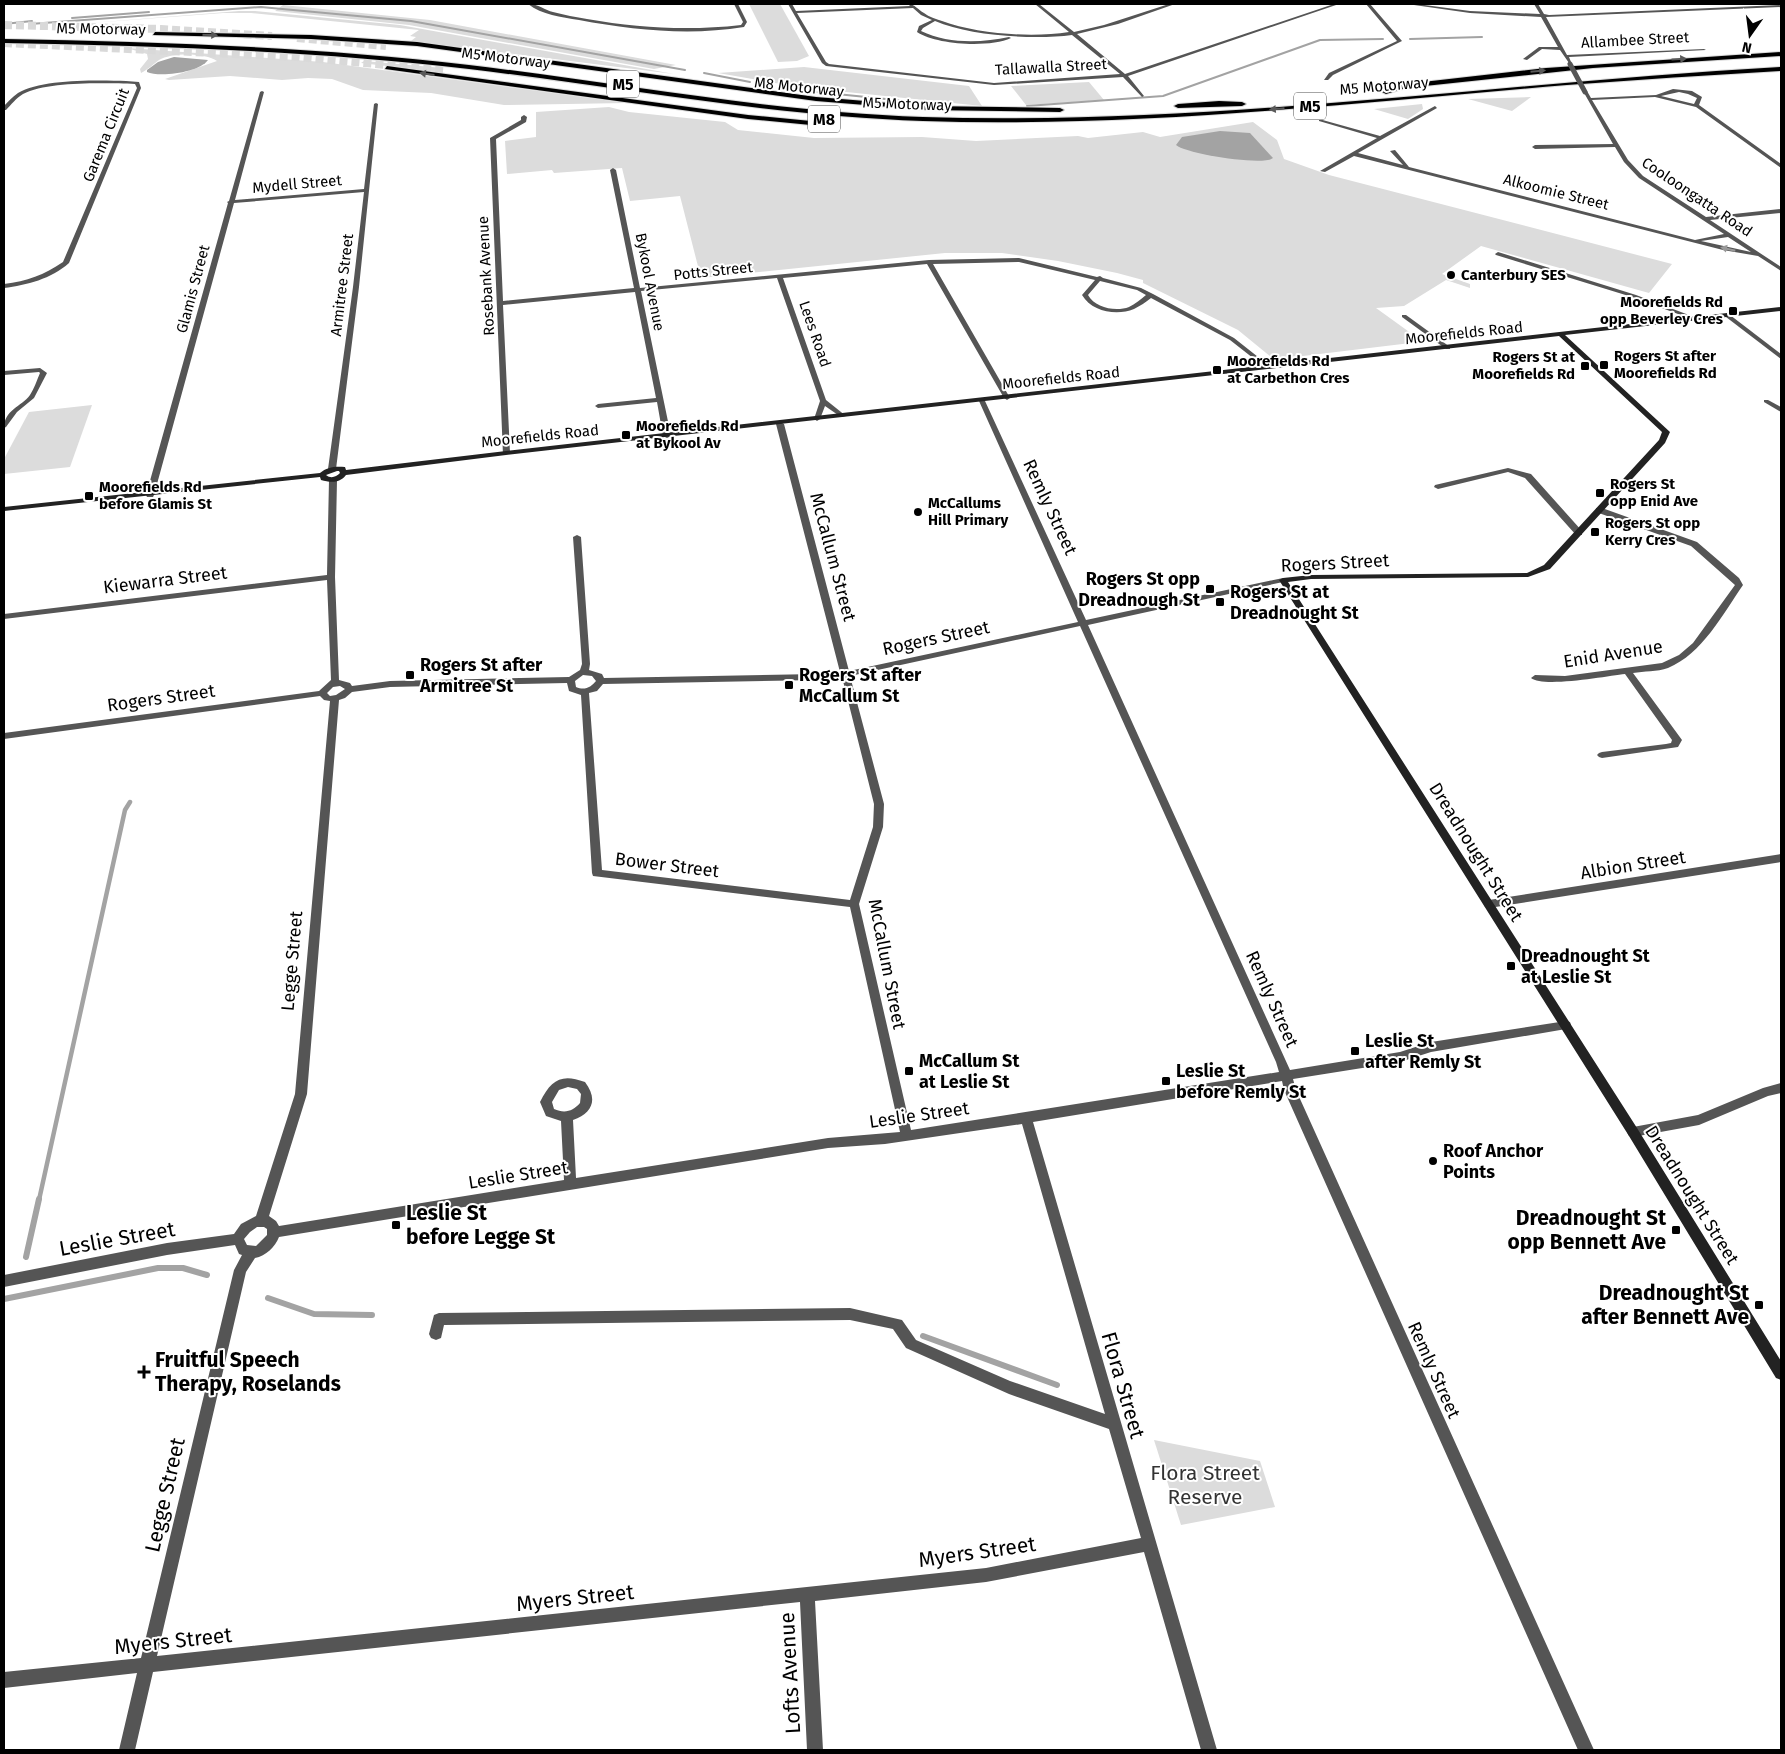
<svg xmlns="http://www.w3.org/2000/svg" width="1785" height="1754" font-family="'Fira Sans',sans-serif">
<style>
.green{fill:#dcdcdc}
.water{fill:#a3a3a3}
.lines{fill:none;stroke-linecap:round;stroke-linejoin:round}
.stream-far2{stroke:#a3a3a3;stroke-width:2}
.stream-far1{stroke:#a3a3a3;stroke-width:4.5}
.stream{stroke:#a3a3a3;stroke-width:6}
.highway-tunnel{stroke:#d9d9d9;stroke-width:8;stroke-dasharray:8 4;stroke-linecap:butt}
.highway-casing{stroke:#dbdbdb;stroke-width:2}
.street{fill:#555;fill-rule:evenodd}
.secondary{fill:#222;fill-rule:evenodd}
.highway{fill:#000;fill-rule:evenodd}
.street-bridge{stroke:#555;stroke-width:5}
.oneway{fill:#595959}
.oneway2{fill:#999}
.poi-dot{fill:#000;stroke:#fff;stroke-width:2}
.labels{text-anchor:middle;stroke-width:4;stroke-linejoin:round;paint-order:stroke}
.far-street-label{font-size:15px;fill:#000;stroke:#fff}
.far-poi-label{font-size:15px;font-weight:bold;fill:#000;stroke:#fff;text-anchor:start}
.shield{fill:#fff;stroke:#4c4c4c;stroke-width:1}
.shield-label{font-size:16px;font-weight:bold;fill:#000}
.street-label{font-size:18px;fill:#000;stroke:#fff}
.poi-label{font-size:18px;font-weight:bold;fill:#000;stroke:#fff;text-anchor:start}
.near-poi-label{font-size:21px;font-weight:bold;fill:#000;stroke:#fff;text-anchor:start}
.near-street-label{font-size:21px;fill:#000;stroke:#fff}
.near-park-label{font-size:21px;fill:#333;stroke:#fff}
</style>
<rect width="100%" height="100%" fill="#fff"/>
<g class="green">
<polygon points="749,4 780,4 809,56 797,61 778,62"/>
<polygon points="283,5 430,20 676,65 654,69 409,25 275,11"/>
<polygon points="239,11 255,11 400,25 674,74 411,41 416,37 410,36 419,30 251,13 223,13 78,24"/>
<path d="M127 48 323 62 626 103 504 105 431 93 363 90 332 79 308 78 282 80 230 76 169 80 165 79 217 61C206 53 172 52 159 60 154 64 147 70 141 73L140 69 148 59 147 54Z"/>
<polygon points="364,61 443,68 437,72 361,63"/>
<polygon points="804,67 969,86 982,106 798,87 718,73"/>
<polygon points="1089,82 1104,100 1026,105 1011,86"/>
<polygon points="1531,97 1512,111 1468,99"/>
<polygon points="1422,104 1423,109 1408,119 1374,109"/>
<polygon points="609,107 629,112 725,122 738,130 814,138 922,137 976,141 1078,136 1088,138 1143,132 1160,137 1253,122 1277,140 1284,159 1329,175 1672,264 1649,293 1481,246 1442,274 1470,284 1470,288 1446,280 1404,306 1376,308 1419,339 1419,342 1278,359 1271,357 1238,330 1143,283 1143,280 1117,273 1058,261 1002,253 945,253 701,278 680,196 630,201 622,168 554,173 552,170 507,174 505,141 536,137 536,112"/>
<polygon points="92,405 70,467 4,474 4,459 29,412"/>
<polygon points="1154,1440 1260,1461 1275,1507 1181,1525"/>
</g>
<g class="water">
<path d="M174 57 208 60C200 72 160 78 147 72V70L158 62Z"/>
<path d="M1220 131 1250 133 1273 158C1263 166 1186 154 1176 145L1182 137Z"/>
</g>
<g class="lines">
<g class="stream-far2">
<polyline points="72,18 149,12"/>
<polyline points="4,24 32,21"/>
<polyline points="30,24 261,7 411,21 685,70"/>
<polyline points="1410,39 1482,37"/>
<polyline points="704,73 750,82"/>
<polyline points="817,92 925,103"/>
<polyline points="1027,106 1163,96 1320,40 1383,39"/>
</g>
<polyline class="stream-far1" points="39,1200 125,810 130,802"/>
<g class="stream">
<polyline points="26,1257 39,1199"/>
<polyline points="268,1298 314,1314 372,1315"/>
<polyline points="4,1299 158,1268 183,1268 207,1275"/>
<polyline points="923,1336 1057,1385"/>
</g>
<g class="highway-tunnel">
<polyline points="4,25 161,29 272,36"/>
<polyline points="297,38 386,46"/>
<polyline points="4,43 296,57 444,70"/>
</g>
<defs>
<g id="highway">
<polygon points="155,32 311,35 417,42 816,97 927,106 1060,108 1064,110 1060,112 927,110 816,101 417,46 311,39 153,35"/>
<path d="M4 39C159 42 315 47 469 65 620 83 770 112 923 117 1209 126 1495 83 1781 67V71C1710 75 1638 80 1567 85 1352 103 1138 128 923 121 770 116 620 87 469 69 315 51 159 46 4 43Z"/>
<polygon points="1781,52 1781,56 1593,68 1406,88 1386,94 1382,92 1405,84 1546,68"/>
<polygon points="387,66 748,115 821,122 825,124 821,126 748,119 385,69"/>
<polygon points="1219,101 1242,102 1246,104 1242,106 1178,108 1174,106 1178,104"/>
</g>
</defs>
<use href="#highway" class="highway-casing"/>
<g class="street">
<path d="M528 4C536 3 545 10 553 12 564 15 576 17 587 19 639 28 689 31 741 25L743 22 734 4H738L747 22 744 27C689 36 633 30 579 20 561 17 542 15 528 4Z"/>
<path d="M788 4H792L796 11 910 6 908 4C915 4 918 10 924 13 929 17 936 19 942 21 977 34 1032 38 1069 32L1035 4H1039L1074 32 1104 25 1169 4H1175L1118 24 1077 34 1125 74 1334 4H1339L1128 76 1144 96 1142 97 1123 77 994 85 826 66 822 63ZM913 8 921 15 932 20 919 26 917 32C937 45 989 48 1011 38L1009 37C981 43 948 44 921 31L923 28 935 21C970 36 1034 40 1072 35L1120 74 994 83 829 64 826 62 797 13Z"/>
<polygon points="1366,4 1370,4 1402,41 1333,75 1328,80 1324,80 1329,73 1397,41"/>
<polygon points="1407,4 1417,4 1470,11 1540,14 1534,4 1538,4 1544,14 1549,15 1781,5 1781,7 1546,17 1567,55 1704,49 1706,50 1569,57 1571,62 1569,63 1560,50 1542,49 1527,60 1523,59 1539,47 1558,47 1541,17 1470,13"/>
<path d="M126 81 139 82 141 88 69 263C51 279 27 285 4 288V284C27 281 44 275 63 262L137 88 135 84C106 83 48 81 23 94 16 98 11 105 6 110H4V106C8 102 12 97 18 93 41 79 98 80 126 81Z"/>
<path d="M1673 89 1692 91 1702 97 1699 105 1781 164V168L1696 107 1655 97 1592 100 1628 160 1643 176 1706 217 1781 209V213L1710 220 1781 267V271L1758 256 1723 250 1354 156 1325 172 1320 171 1377 138 1319 121V119L1380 136 1435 106 1437 108 1358 153 1403 165 1390 151 1395 150 1409 167 1695 240 1724 234 1639 178 1624 162 1615 147 1535 149 1532 147 1535 145 1613 144 1583 91H1587L1591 98 1656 95ZM1679 92 1688 94 1697 98 1694 104 1661 96ZM1728 237 1751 252 1701 241Z"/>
<polygon points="262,91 264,92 235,200 364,189 374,104 376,103 378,104 359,287 336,469 332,471 328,469 353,287 364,192 234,203 154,495 153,497 147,497 146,495 228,203 227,202 229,201 260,92"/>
<path d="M524 115 527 117 526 122 496 139 503 301 634 288 610 170 613 168 616 170 640 288 929 260 1019 258 1097 277 1100 276 1103 278 1141 288 1153 294 1234 338 1272 368 1267 369 1230 340 1151 298C1146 302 1140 306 1134 309 1117 316 1092 312 1082 295L1095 280 1019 262 933 264 1010 398 1007 400 1004 398 927 264 783 278 826 400 846 416 841 417 825 406 820 419 817 421 814 419 820 401 777 278 641 291 671 436 667 438 663 436 657 402 598 408 595 406 598 404 656 398 635 292 503 305 510 453 503 455 490 138 521 120V117ZM1100 281 1137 290 1146 295C1141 299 1135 304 1129 307 1116 312 1095 308 1088 295Z"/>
<polygon points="1498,252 1636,295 1702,320 1697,321 1632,297 1496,255 1495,254"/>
<polygon points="1402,315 1406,315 1450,347 1450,349 1446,349 1402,317"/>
<polygon points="1726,315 1730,315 1781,354 1781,359 1726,317"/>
<path d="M40 368 47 373 34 398 17 412 6 427 4 428C4 410 21 407 30 395 34 389 37 380 40 373L39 372 4 375V371Z"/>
<path d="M982 399 985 401 1086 620 1283 578 1287 580 1283 582 1088 625 1290 1070 1400 1052 1431 1042 1566 1021 1570 1022 1571 1025 1570 1028 1566 1029 1431 1052 1400 1062 1293 1079 1296 1090 1594 1750H1578L1284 1090 1282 1081 1033 1122 1217 1750H1201L1144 1552 986 1582 815 1601 823 1750H807L800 1602 153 1672 135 1750H119L137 1673 4 1688V1672L141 1658 234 1270 242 1255 239 1254 235 1245 167 1255 4 1287V1275L167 1243 234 1234 241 1224 256 1216 295 1094 330 701 324 700 320 696 4 739V733L319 691 331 680 327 580 4 619V614L327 575 329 480 333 478 337 480 335 577 339 680 350 683 352 686 390 681 569 677 580 670 582 664 573 537 577 535 581 537 590 664 589 670 602 674 604 678 817 674 840 672 776 424 780 422 784 424 849 671 1078 622 979 401ZM1080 626 1276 1062 1279 1072 911 1130 859 904 883 827 884 804 850 676ZM583 675 592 676 596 681C591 687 585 691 576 687L575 681ZM842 677 874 804 873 827 850 900 602 870 589 693 597 691 603 684 817 680ZM567 683 569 691 581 695 592 873 593 876 850 907 900 1132 828 1138 576 1178 573 1120C593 1113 598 1099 585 1082 561 1073 551 1080 540 1102L546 1116 561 1121 564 1180 279 1226 276 1221 269 1216 307 1094 339 700 345 698 352 692 390 687ZM340 686 345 689 336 695 330 696 327 693 333 687ZM568 1087 577 1089 581 1094 580 1103C573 1111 565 1114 554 1109L552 1102 559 1090ZM1022 1124 1105 1414 1010 1381 916 1340 902 1320 850 1308 439 1313 434 1315 429 1334 431 1338 436 1340 441 1338 444 1325 850 1320 893 1329 906 1348 1009 1394 1109 1429 1141 1538 986 1568 157 1656 246 1272 255 1258C266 1256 275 1247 279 1237L828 1148 885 1144ZM257 1227H264L267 1229V1235L256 1246 247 1245 244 1239 250 1232Z"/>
<polygon points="1764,400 1768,400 1781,407 1781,412 1764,402"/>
<polygon points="1508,468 1531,474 1582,531 1582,535 1576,535 1525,478 1508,472 1438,489 1434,487 1435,485"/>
<path d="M1596 508H1602L1697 542 1739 578 1743 585C1723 614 1702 654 1668 668 1657 672 1644 671 1633 673L1682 740 1678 747 1602 758 1599 757 1597 755 1599 753 1602 752 1666 744 1671 743 1672 740 1625 674C1607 676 1543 688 1531 678L1535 675 1565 676 1662 663 1679 655 1693 643 1735 585 1691 546 1596 512Z"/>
<polygon points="1781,854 1781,862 1489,908 1485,907 1484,904 1485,901 1489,900"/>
<polygon points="1781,1083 1781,1093 1768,1096 1699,1125 1633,1137 1629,1136 1627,1132 1629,1128 1633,1127 1698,1115 1763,1088"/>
</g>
<path class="secondary" d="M1781 307V311L1565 335 1670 432 1665 443 1550 569 1528 577 1311 579 1288 582 1637 1128 1781 1361V1380L1776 1378 1629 1136 1279 580 1283 578 1311 575 1527 573 1544 565 1659 440 1662 432 1559 336 506 455 346 475C340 483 331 483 321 480L320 477 4 511V507L320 473C327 467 335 466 345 467L346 470 506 451ZM337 471H339L340 473C336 477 331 479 326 475Z"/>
<use href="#highway" class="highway"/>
<polyline class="street-bridge" points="1570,64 1585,92"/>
</g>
<defs><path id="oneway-solid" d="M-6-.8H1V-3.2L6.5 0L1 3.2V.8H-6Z" transform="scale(1.25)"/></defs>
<g class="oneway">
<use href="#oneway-solid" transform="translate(210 35) rotate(1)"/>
<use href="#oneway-solid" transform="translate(1679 59) rotate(-4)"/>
<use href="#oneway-solid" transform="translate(1538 71) rotate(-5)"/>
<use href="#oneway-solid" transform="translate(427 74) rotate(-172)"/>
<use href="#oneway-solid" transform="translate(1277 109) rotate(175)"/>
</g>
<use class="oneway2" href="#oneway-solid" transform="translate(1728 249) rotate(-167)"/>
<g class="poi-dot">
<circle cx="1451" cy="275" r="5"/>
<rect x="1728" y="306" width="10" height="10" rx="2.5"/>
<rect x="1599" y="360" width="10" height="10" rx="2.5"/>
<rect x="1580" y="361" width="10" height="10" rx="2.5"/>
<rect x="1212" y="365" width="10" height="10" rx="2.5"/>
<rect x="621" y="430" width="10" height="10" rx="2.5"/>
<rect x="1595" y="488" width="10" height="10" rx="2.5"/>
<rect x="84" y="491" width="10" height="10" rx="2.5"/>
<circle cx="918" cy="512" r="5"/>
<rect x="1590" y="527" width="10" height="10" rx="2.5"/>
<rect x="1205" y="584" width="10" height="10" rx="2.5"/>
<rect x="1215" y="597" width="10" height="10" rx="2.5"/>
<rect x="405" y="670" width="10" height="10" rx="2.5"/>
<rect x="784" y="680" width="10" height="10" rx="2.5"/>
<rect x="1506" y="961" width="10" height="10" rx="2.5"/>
<rect x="1350" y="1046" width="10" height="10" rx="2.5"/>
<rect x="904" y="1066" width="10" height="10" rx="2.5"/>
<rect x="1161" y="1076" width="10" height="10" rx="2.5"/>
<circle cx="1433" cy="1161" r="5"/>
<rect x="391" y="1220" width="10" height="10" rx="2.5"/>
<rect x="1671" y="1225" width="10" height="10" rx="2.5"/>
<rect x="1754" y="1300" width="10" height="10" rx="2.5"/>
<path d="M141.5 1364.5h5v5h5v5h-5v5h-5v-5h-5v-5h5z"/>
</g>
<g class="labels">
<g class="far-street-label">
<text transform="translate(101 29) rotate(1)" y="5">M5 Motorway</text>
<text transform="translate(1635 40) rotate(-3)" y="5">Allambee Street</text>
<text transform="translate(506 58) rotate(7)" y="5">M5 Motorway</text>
<text transform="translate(1051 67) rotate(-3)" y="5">Tallawalla Street</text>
<text transform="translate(1384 86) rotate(-5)" y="5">M5 Motorway</text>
<text transform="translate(799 87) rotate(6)" y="5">M8 Motorway</text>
<text transform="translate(907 104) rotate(2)" y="5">M5 Motorway</text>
<text transform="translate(106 135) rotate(-68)" y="5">Garema Circuit</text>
<text transform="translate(297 184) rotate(-5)" y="5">Mydell Street</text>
<text transform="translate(1556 192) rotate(14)" y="5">Alkoomie Street</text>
<text transform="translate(1697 197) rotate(34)" y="5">Cooloongatta Road</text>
<text transform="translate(713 271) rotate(-6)" y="5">Potts Street</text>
<text transform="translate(486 276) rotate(-93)" y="5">Rosebank Avenue</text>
<text transform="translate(650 282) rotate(79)" y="5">Bykool Avenue</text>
<text transform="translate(342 285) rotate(-83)" y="5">Armitree Street</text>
<text transform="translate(193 289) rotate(-75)" y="5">Glamis Street</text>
<text transform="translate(1464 333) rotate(-6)" y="5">Moorefields Road</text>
<text transform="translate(815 334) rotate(71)" y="5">Lees Road</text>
<text transform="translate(1061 378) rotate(-6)" y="5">Moorefields Road</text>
<text transform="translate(540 436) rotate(-6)" y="5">Moorefields Road</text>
</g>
<g class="far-poi-label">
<text x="1461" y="280">Canterbury SES</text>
<text x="1723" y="307" text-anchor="end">Moorefields Rd<tspan x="1723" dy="17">opp Beverley Cres</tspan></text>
<text x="1614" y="361">Rogers St after<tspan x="1614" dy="17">Moorefields Rd</tspan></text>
<text x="1575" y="362" text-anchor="end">Rogers St at<tspan x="1575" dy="17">Moorefields Rd</tspan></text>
<text x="1227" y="366">Moorefields Rd<tspan x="1227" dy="17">at Carbethon Cres</tspan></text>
<text x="636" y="431">Moorefields Rd<tspan x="636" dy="17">at Bykool Av</tspan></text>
<text x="1610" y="489">Rogers St<tspan x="1610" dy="17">opp Enid Ave</tspan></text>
<text x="99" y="492">Moorefields Rd<tspan x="99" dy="17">before Glamis St</tspan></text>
<text x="928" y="508">McCallums<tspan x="928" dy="17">Hill Primary</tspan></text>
<text x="1605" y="528">Rogers St opp<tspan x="1605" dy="17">Kerry Cres</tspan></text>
</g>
<g class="shield">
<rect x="607" y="70.5" width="32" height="27" rx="4"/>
<rect x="1294" y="92.5" width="32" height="27" rx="4"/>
<rect x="808" y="105.5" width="32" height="27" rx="4"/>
</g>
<g class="shield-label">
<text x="623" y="90">M5</text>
<text x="1310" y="112">M5</text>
<text x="824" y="125">M8</text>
</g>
<g class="street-label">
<text transform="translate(1050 507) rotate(65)" y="6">Remly Street</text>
<text transform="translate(833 557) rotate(75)" y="6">McCallum Street</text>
<text transform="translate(1335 563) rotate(-3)" y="6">Rogers Street</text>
<text transform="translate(165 580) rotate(-7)" y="6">Kiewarra Street</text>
<text transform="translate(936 638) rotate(-12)" y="6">Rogers Street</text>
<text transform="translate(1613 654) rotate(-9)" y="6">Enid Avenue</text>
<text transform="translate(161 698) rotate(-8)" y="6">Rogers Street</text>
<text transform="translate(1476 852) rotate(58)" y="6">Dreadnought Street</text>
<text transform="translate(667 865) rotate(7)" y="6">Bower Street</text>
<text transform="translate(1633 865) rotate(-9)" y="6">Albion Street</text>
<text transform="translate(292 961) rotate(-85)" y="6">Legge Street</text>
<text transform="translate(887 964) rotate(79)" y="6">McCallum Street</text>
<text transform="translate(1272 999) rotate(66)" y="6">Remly Street</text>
<text transform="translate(919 1115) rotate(-8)" y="6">Leslie Street</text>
<text transform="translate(518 1175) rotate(-9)" y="6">Leslie Street</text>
<text transform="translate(1692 1195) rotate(58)" y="6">Dreadnought Street</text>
<text transform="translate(1434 1370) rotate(66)" y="6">Remly Street</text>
</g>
<g class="poi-label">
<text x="1200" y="585" text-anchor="end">Rogers St opp<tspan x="1200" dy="21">Dreadnough St</tspan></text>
<text x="1230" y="598">Rogers St at<tspan x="1230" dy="21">Dreadnought St</tspan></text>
<text x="420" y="671">Rogers St after<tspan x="420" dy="21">Armitree St</tspan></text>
<text x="799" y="681">Rogers St after<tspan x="799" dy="21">McCallum St</tspan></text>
<text x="1521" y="962">Dreadnought St<tspan x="1521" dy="21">at Leslie St</tspan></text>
<text x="1365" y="1047">Leslie St<tspan x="1365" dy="21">after Remly St</tspan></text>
<text x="919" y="1067">McCallum St<tspan x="919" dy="21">at Leslie St</tspan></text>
<text x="1176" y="1077">Leslie St<tspan x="1176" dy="21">before Remly St</tspan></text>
<text x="1443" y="1157">Roof Anchor<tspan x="1443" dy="21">Points</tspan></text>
</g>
<g class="near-poi-label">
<text x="406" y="1220">Leslie St<tspan x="406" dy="24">before Legge St</tspan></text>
<text x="1666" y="1225" text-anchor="end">Dreadnought St<tspan x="1666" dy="24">opp Bennett Ave</tspan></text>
<text x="1749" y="1300" text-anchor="end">Dreadnought St<tspan x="1749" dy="24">after Bennett Ave</tspan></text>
<text x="155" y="1367">Fruitful Speech<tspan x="155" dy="24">Therapy, Roselands</tspan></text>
</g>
<g class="near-street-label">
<text transform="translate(117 1239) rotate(-10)" y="7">Leslie Street</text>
<text transform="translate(1123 1385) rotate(74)" y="7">Flora Street</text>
<text transform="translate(165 1495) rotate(-77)" y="7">Legge Street</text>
<text transform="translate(977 1552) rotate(-8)" y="7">Myers Street</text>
<text transform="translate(575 1598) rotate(-6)" y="7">Myers Street</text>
<text transform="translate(173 1641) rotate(-6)" y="7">Myers Street</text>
<text transform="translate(790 1673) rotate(-93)" y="7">Lofts Avenue</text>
</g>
<g class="near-park-label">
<text x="1205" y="1480">Flora Street<tspan x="1205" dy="24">Reserve</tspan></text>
</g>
</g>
<rect width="1785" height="1754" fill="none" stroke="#000000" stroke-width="10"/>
<g transform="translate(1750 35) rotate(194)" stroke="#ffffff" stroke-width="4" paint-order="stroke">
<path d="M0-4L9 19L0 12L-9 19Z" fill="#000000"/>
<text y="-8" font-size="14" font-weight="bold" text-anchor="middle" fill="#000000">N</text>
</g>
</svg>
